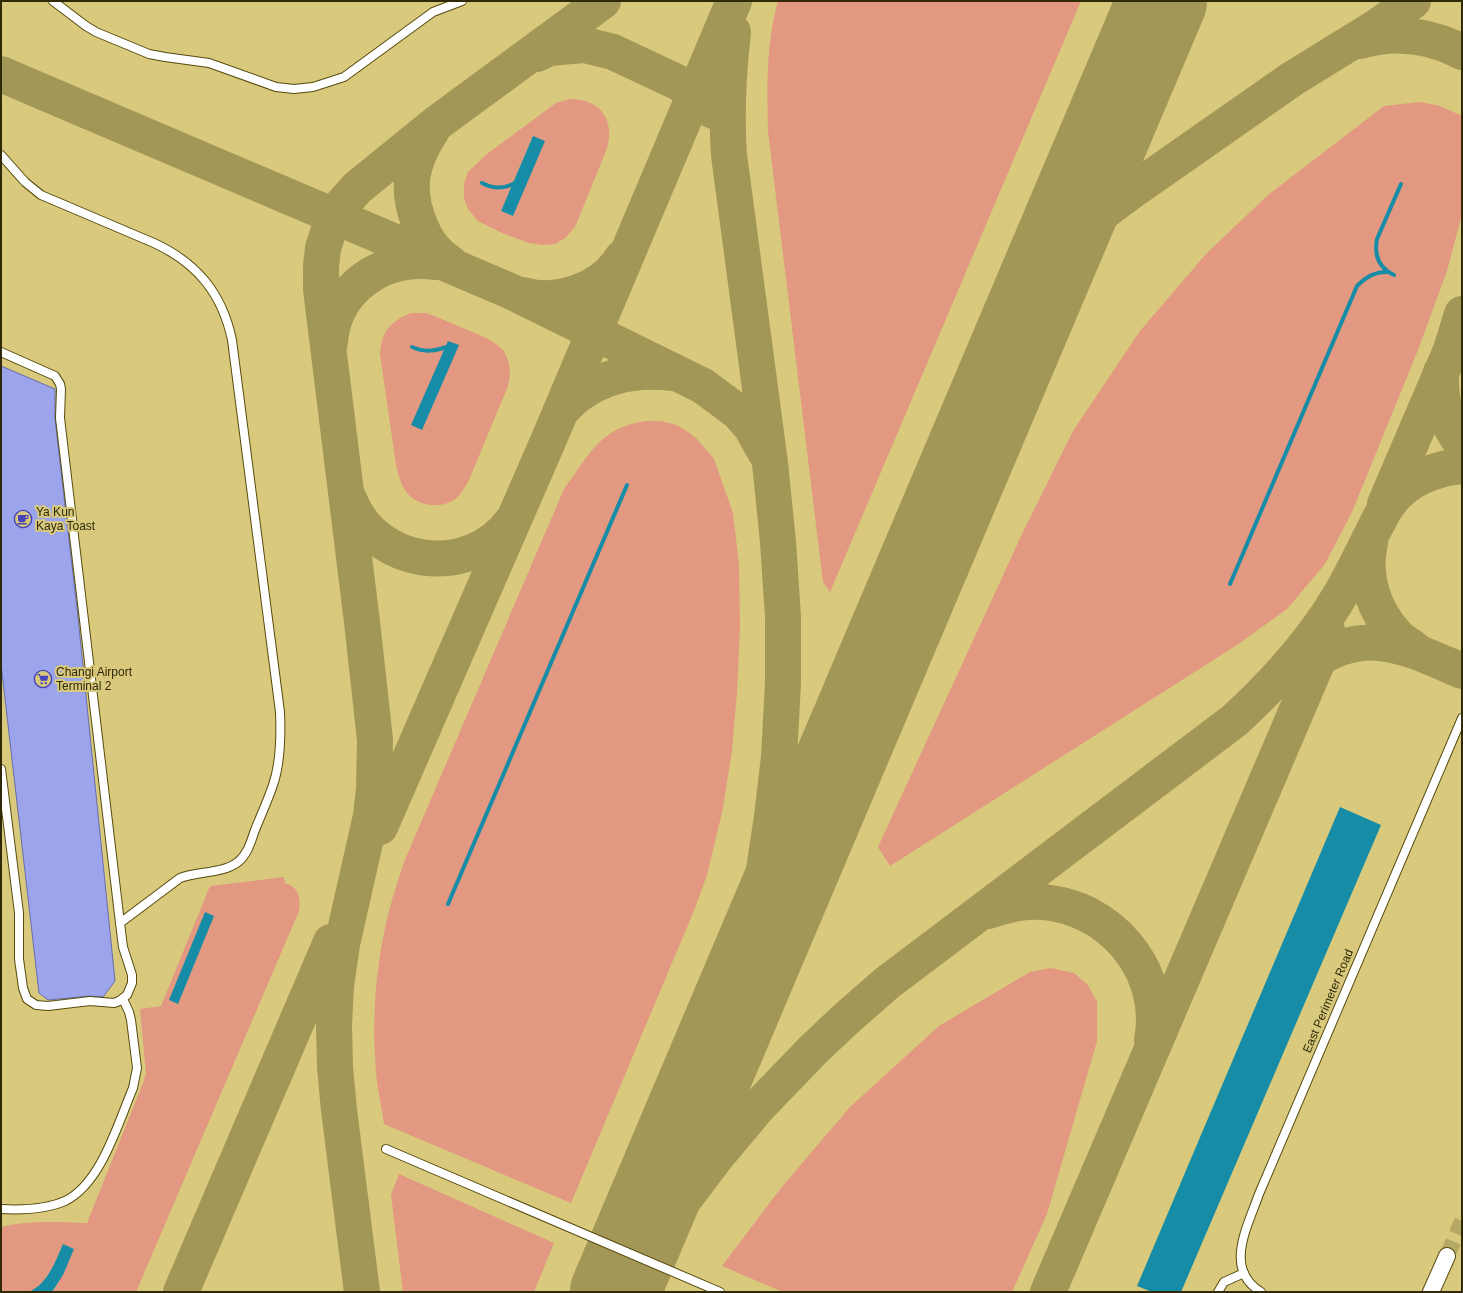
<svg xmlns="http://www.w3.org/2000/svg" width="1463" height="1293" font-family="Arial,sans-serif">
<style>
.green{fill:#e29881;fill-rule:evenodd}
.water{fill:#178ca6}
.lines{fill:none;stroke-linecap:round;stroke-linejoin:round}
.stream{stroke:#178ca6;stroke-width:4}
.taxiway{stroke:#a39758;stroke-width:36}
.runway{stroke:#a39758;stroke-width:90}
.building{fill:#9ca5eb;stroke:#666dac}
.minor-tunnel{stroke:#b6a966;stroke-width:16;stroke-dasharray:16 8;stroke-linecap:butt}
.service-casing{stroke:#564b0d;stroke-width:10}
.minor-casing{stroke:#564b0d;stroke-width:18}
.service{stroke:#fff;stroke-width:8}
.minor{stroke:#fff;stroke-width:16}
.labels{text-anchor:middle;stroke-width:4;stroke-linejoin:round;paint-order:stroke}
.poi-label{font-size:12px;fill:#2f2908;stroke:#d8c97d;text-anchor:start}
.street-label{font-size:12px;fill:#2f2908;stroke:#d8c97d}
</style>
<rect width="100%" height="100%" fill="#d8c97d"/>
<g class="green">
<path d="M778 1H1081L830 592 823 582 768 131C767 85 766 45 778 1Z"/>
<path d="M570 99C602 99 616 122 606 151L575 227 565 238 555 244 543 245 529 243 502 233 478 221 468 209 464 198V184L468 172 487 154 556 103ZM533 136 513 216 501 211Z"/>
<polygon points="1420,102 1440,106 1462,116 1462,214 1447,271 1418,350 1352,512 1325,564 1287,609 1237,645 890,866 878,847 1022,534 1073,431 1140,331 1206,254 1268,195 1384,106"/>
<path d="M411 313H427L482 336 495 343 504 351 509 363 510 375 508 386 469 480C465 487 460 496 454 500 439 509 419 506 408 494 401 486 398 474 396 465L380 354C382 330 390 322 411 313Z"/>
<path d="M647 421H660L674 424 687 431 697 439 714 459 733 513 739 565 740 627 737 692 732 750 723 808 707 875 693 913 571 1203 384 1124C382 1110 379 1096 377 1082 371 1026 375 966 389 911 393 895 399 878 404 862L564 489C590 454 600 427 647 421Z"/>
<path d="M284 877 285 883C299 887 301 898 299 911L136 1292H52L56 1286 74 1249 63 1244C55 1262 48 1283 29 1292H1V1227C29 1220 58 1222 87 1223L143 1083 146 1073 140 1009 161 1006 210 886Z"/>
<polygon points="1051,968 1074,973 1088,985 1097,1002 1097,1041 1047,1214 1012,1292 783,1292 722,1266 781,1188 850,1107 939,1026 1030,972"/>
<polygon points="399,1174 554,1243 534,1292 403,1292 391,1195"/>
</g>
<g class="water">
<polygon points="533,136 545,141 513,216 501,211"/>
<polygon points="448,341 459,345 422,430 411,425"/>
<polygon points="1340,807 1381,825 1181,1292 1152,1292 1137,1286"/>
<polygon points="205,912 214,916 178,1004 169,1000"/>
<path d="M63 1244 74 1249 63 1275 52 1292H29C48 1283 55 1262 63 1244Z"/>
</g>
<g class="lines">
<g class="stream">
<path d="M482 183C493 189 504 189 515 183"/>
<path d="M1394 275C1379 268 1374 255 1377 239L1401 184"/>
<path d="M412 347C426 353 435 351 450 346"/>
<path d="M1230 584 1357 286C1366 277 1374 272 1387 272"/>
<polyline points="448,904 627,485"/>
</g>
<g class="taxiway">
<path d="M1360 41C1395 31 1430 35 1462 52"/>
<polyline points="537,54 550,48 571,46 585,45 613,52 679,83 700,97 713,111"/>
<polyline points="1,74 510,291 703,386 738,412 751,427 765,452"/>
<path d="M432 130C411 162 405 189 420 225 426 241 436 254 450 263"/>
<polyline points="1058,246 1129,193 1292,79 1378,26 1413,1"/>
<path d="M523 295C558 305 602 290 622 258"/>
<path d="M330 342C334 288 383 255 435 262"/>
<path d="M1441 372C1440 399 1445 422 1462 444"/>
<path d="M562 410C567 405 572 399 578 395 605 375 639 369 672 373"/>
<path d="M349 499C375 567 469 580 512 521"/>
<polyline points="1385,504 1451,350 1462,314"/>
<path d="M1370 543C1362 577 1374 612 1398 637 1404 642 1412 647 1418 652"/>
<path d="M1309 665C1365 624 1406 647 1462 671"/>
<polyline points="380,827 549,439 734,1"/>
<path d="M988 911C1010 903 1034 899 1057 904 1119 916 1164 977 1152 1040"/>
<path d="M707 1075 748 942 761 890 772 817 779 757 783 683V617L778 542 770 463 729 155C726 112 728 75 733 32"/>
<polyline points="181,1292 331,942"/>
<polyline points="362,1292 339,1110 335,1067 334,1025 336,986 342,944 371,816 374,789 375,740 362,622 321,289 321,266 323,248 328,233 341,206 357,188 437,123 603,1"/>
<path d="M622 1292 683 1201 717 1156 758 1107 814 1049 848 1017 887 983 1235 720C1276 682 1314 641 1342 592 1356 567 1368 541 1381 516 1386 507 1392 498 1400 491 1416 476 1440 468 1462 466"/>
<polyline points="1048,1292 1329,635"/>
</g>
<polyline class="runway" points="615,1292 1162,1"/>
</g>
<polygon class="building" points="1,366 55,389 55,419 78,617 115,981 103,997 89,996 48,1000 39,993 1,664"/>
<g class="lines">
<polyline class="minor-tunnel" points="1447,1256 1462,1221"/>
<defs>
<g id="service">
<polyline points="53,1 86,26 96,32 149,54 165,57 209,63 276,87 294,89 313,87 344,77 433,12 462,1"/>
<path d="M1 155 25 182 41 195 154 243C197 263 222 293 232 340L280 712C281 735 281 762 273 785 268 800 261 815 255 830 251 841 248 854 238 862 222 874 198 871 180 878L120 923"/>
<polyline points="1,352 55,376 60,384 61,389 60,418 120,923 123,947 132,975 132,983 127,995 119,1001 114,1003 90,1001 48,1006 36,1005 27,999 23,988 19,959 19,913 1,769"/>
<polyline points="386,1149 720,1292"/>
<path d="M1 1209C20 1210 47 1209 65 1201 101 1184 118 1123 133 1088L137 1068 131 1020 129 1012 123 999"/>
<polyline points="1218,1292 1224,1282 1244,1273"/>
<path d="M1261 1292C1223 1269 1248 1226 1259 1194L1462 718"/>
</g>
<polyline id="minor" points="1431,1292 1447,1256"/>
</defs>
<use href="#service" class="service-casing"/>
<use href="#minor" class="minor-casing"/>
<use href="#service" class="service"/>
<use href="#minor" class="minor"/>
</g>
<defs>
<symbol id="cafe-ring" viewBox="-11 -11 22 22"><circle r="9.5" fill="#d8c97d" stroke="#4743b9" stroke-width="1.5"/><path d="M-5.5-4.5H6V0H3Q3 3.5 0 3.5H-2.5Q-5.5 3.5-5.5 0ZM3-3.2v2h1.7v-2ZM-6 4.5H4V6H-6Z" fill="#4743b9"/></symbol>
<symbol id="supermarket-ring" viewBox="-11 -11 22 22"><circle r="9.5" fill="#d8c97d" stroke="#4743b9" stroke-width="1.5"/><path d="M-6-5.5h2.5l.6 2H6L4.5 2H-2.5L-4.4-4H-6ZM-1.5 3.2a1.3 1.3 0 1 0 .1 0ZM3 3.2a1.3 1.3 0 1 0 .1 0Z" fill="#4743b9"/></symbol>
</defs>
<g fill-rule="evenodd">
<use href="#cafe-ring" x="13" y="509" width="20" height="20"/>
<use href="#supermarket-ring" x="33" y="669" width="20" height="20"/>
</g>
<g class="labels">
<g class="poi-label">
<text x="36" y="516">Ya Kun<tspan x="36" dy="14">Kaya Toast</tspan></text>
<text x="56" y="676">Changi Airport<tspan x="56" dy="14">Terminal 2</tspan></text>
</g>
<g class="street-label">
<text transform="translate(1328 1001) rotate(-67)" y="4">East Perimeter Road</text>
</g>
</g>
<rect width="1463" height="1293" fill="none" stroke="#2f2908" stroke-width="4"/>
</svg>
